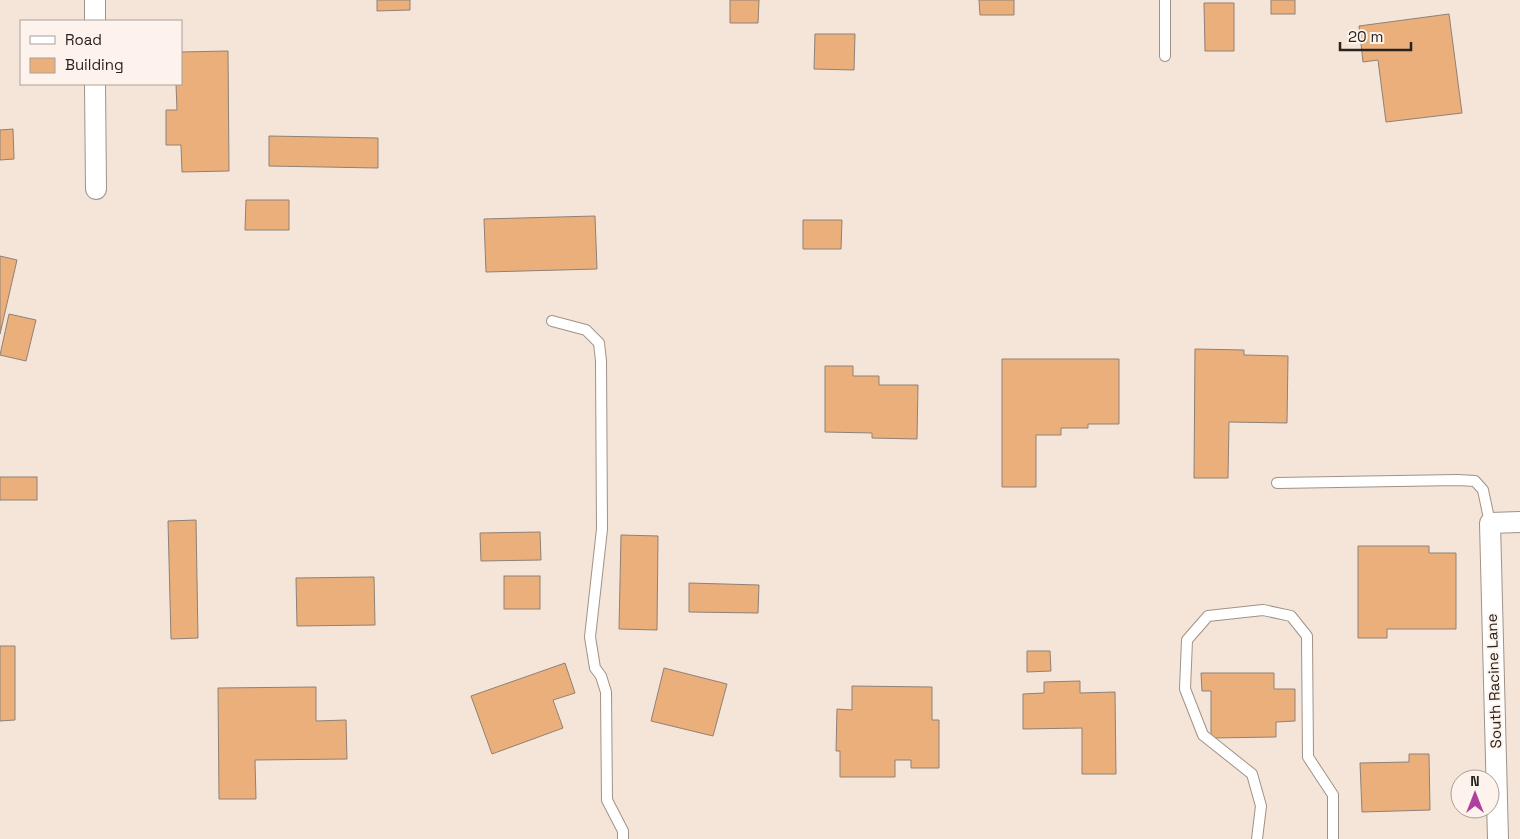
<svg xmlns="http://www.w3.org/2000/svg" width="1520" height="839" font-family="'Space Grotesk',sans-serif">
<style>
.building{fill:#ebaf7c;stroke:#8f8176}
.lines{fill:none;stroke-linecap:round;stroke-linejoin:round}
.service-casing{stroke:#a19287;stroke-width:12}
.minor-casing{stroke:#a19287;stroke-width:22}
.service{stroke:#fff;stroke-width:10}
.minor{stroke:#fff;stroke-width:20}
.labels{text-anchor:middle;stroke-width:4;stroke-linejoin:round;paint-order:stroke}
.street-label{font-size:15px;fill:#29231f;stroke:#fdf3ec}
</style>
<rect width="100%" height="100%" fill="#f4e5d8"/>
<g class="building">
<polygon points="377,0 410,0 410,10 377,11"/>
<polygon points="730,0 759,0 758,23 730,23"/>
<polygon points="979,0 1014,0 1014,15 980,15"/>
<rect x="1271" y="0" width="24" height="14"/>
<polygon points="1204,3 1234,3 1234,51 1205,51"/>
<polygon points="1449,14 1462,113 1386,122 1378,60 1363,62 1359,26"/>
<polygon points="815,34 855,34 854,70 814,69"/>
<polygon points="228,51 229,171 182,172 181,145 166,145 166,110 177,110 176,84 181,84 181,52"/>
<polygon points="13,129 14,159 0,160 0,130"/>
<polygon points="269,136 378,138 378,168 269,166"/>
<polygon points="246,200 289,200 289,230 245,230"/>
<polygon points="595,216 597,269 486,272 484,219"/>
<polygon points="803,220 842,220 841,249 803,249"/>
<polygon points="0,256 17,260 0,334"/>
<polygon points="9,314 36,320 26,361 0,355"/>
<polygon points="1195,349 1244,350 1244,355 1288,356 1287,423 1229,422 1228,478 1194,478"/>
<polygon points="1002,359 1119,359 1119,424 1088,424 1088,428 1061,428 1061,435 1036,435 1036,487 1002,487"/>
<polygon points="825,366 853,366 853,376 879,376 879,385 918,385 917,439 872,438 872,433 825,432"/>
<rect x="0" y="477" width="37" height="23"/>
<polygon points="196,520 198,638 171,639 168,521"/>
<polygon points="540,532 541,560 481,561 480,533"/>
<polygon points="621,535 658,536 657,630 619,629"/>
<polygon points="1358,546 1429,546 1429,553 1456,553 1456,629 1387,629 1387,638 1358,638"/>
<rect x="504" y="576" width="36" height="33"/>
<polygon points="374,577 375,625 297,626 296,578"/>
<polygon points="689,583 759,585 758,613 689,612"/>
<polygon points="0,646 15,646 15,720 0,721"/>
<polygon points="1027,651 1050,651 1051,671 1027,672"/>
<polygon points="565,663 575,693 553,700 563,728 492,754 471,696"/>
<polygon points="664,668 727,684 713,736 651,721"/>
<polygon points="1201,673 1274,673 1274,689 1295,689 1295,721 1276,722 1276,737 1211,738 1211,691 1202,691"/>
<polygon points="1080,681 1080,693 1115,692 1116,774 1082,774 1082,728 1023,729 1023,694 1044,693 1044,682"/>
<polygon points="852,686 932,687 932,720 939,720 939,768 911,768 911,760 895,760 895,777 840,777 840,751 836,751 837,709 852,710"/>
<polygon points="316,687 316,721 346,720 347,759 255,760 256,799 219,799 218,688"/>
<polygon points="1409,754 1429,754 1430,810 1362,812 1360,763 1409,762"/>
</g>
<g class="lines">
<defs>
<g id="service">
<polyline points="1165,0 1165,56"/>
<polyline points="552,321 586,330 599,343 601,361 602,529 590,637 595,668 601,676 606,692 607,800 623,831 623,839"/>
<polyline points="1277,483 1458,480 1475,481 1483,490 1490,523"/>
<polyline points="1257,839 1261,806 1252,774 1203,735 1185,689 1187,640 1208,616 1263,610 1291,616 1307,636 1308,757 1333,795 1333,839"/>
</g>
<g id="minor">
<polyline points="95,0 95,21"/>
<polyline points="95,84 96,189"/>
<polyline points="1498,839 1490,523 1520,522"/>
</g>
</defs>
<use href="#service" class="service-casing"/>
<use href="#minor" class="minor-casing"/>
<use href="#service" class="service"/>
<use href="#minor" class="minor"/>
</g>
<g class="labels">
<g class="street-label">
<text transform="translate(1494 681) rotate(-92)" y="5">South Racine Lane</text>
</g>
</g>
<rect x="20" y="20" width="162" height="65" fill="#fdf3ec" stroke="#a8a09a"/>
<rect x="30" y="36" width="25" height="8" fill="#ffffff" stroke="#a8a09a"/>
<text x="65" y="45" font-size="15" fill="#29231f">Road</text>
<rect x="30" y="58" width="25" height="15" fill="#ebaf7c" stroke="#a8a09a"/>
<text x="65" y="70" font-size="15" fill="#29231f">Building</text>
<g transform="translate(1475 794)"><circle r="24" fill="#fdf3ec" stroke="#a8a09a"/>
<path d="M0-4L9 19L0 12L-9 19Z" fill="#af409d"/>
<text y="-8" font-size="14" font-weight="bold" text-anchor="middle" fill="#29231f">N</text>
</g>
<path d="M1340 42v8h71v-8" fill="none" stroke="#29231f" stroke-width="2.5"/>
<text x="1348" y="42" font-size="15" fill="#29231f" stroke="#fdf3ec" stroke-width="4" paint-order="stroke">20 m</text>
</svg>
